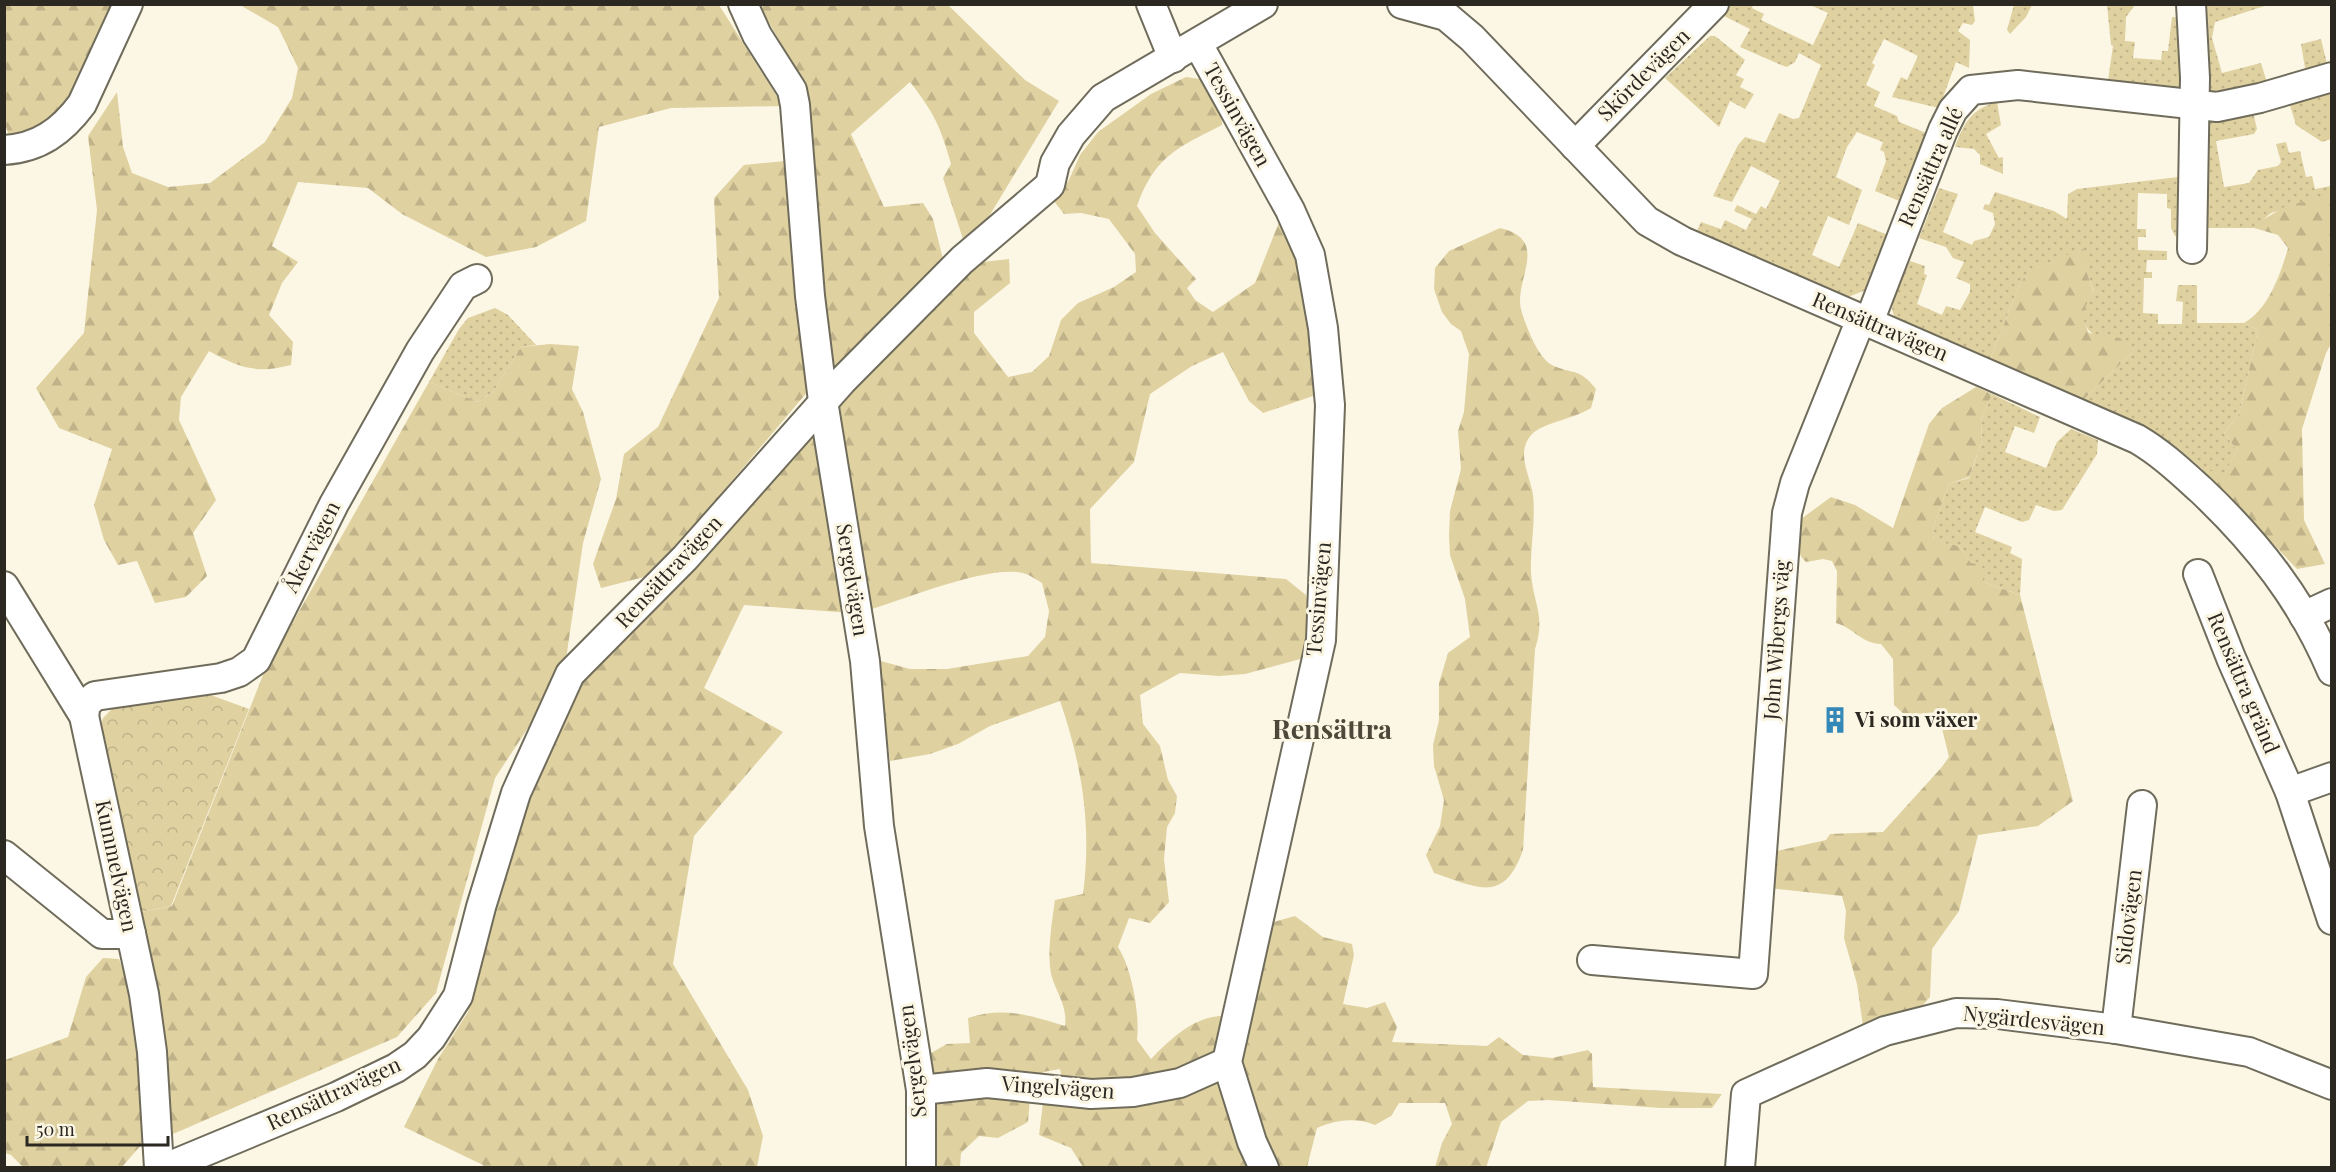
<svg xmlns="http://www.w3.org/2000/svg" width="2336" height="1172" font-family="'Playfair Display',serif">
<style>
.grass{fill:url(#grass-dots)}
.forest{fill:url(#forest-firs)}
.park{fill:url(#park-crowns)}
.lines{fill:none;stroke-linecap:round;stroke-linejoin:round}
.minor-casing{stroke:#706c5c;stroke-width:32}
.minor{stroke:#fff;stroke-width:28}
.labels{text-anchor:middle;stroke-width:6;stroke-linejoin:round;paint-order:stroke}
.street-label{font-size:21px;fill:#2a2821;stroke:#fcf7e5}
.poi-label{font-size:21px;font-weight:bold;fill:#2a2821;stroke:#fcf7e5;text-anchor:start}
.district-label{font-size:27px;font-weight:bold;fill:#4d493a;stroke:#fcf7e5}
</style>
<defs>
<pattern id="grass-dots" width="8" height="8" patternUnits="userSpaceOnUse" patternTransform="scale(1.5)"><rect width="8" height="8" fill="#dfd1a0"/><path d="M2 2h.1M6 6h.1" fill="none" stroke="#c0b38a" stroke-width="1.8" stroke-linecap="round"/></pattern>
<pattern id="forest-firs" width="22" height="20" patternUnits="userSpaceOnUse" patternTransform="scale(1.5)"><rect width="22" height="20" fill="#dfd1a0"/><path d="M5 1l3.5 6h-7zM16 11l3.5 6h-7z" fill="#c0b38a"/></pattern>
<pattern id="park-crowns" width="20" height="18" patternUnits="userSpaceOnUse" patternTransform="scale(1.5)"><rect width="20" height="18" fill="#dfd1a0"/><path d="M2 6a3 3 0 1 1 6 0M12 15a3 3 0 1 1 6 0" fill="none" stroke="#c0b38a"/></pattern>
</defs>
<rect width="100%" height="100%" fill="#fcf7e5"/>
<g class="grass">
<polygon points="1730,5 1753,5 1752,8 1764,14 1761,20 1813,45 1828,13 1810,5 1973,5 1975,21 1972,25 1963,23 1958,31 1970,40 1969,68 1956,62 1939,108 1892,97 1901,77 1907,80 1918,56 1884,39 1872,63 1875,65 1866,85 1880,92 1874,106 1897,116 1899,122 1931,135 1904,203 1875,191 1886,161 1884,152 1880,150 1883,142 1857,132 1847,147 1836,177 1862,190 1849,225 1828,216 1812,255 1839,267 1858,223 1888,235 1866,290 1848,297 1695,235 1701,222 1721,229 1725,220 1746,230 1752,219 1734,211 1737,205 1756,214 1761,206 1766,209 1780,181 1751,166 1732,202 1713,196 1738,145 1745,137 1765,143 1779,113 1793,119 1799,118 1821,65 1799,53 1795,62 1787,67 1781,65 1740,47 1750,29 1720,14"/>
<polygon points="2014,5 2032,5 2026,17 2010,34 2007,30"/>
<polygon points="2107,5 2135,5 2126,17 2125,41 2135,42 2133,58 2161,60 2162,51 2168,51 2172,17 2182,18 2184,89 2107,87 2113,46 2111,45"/>
<polygon points="2199,5 2268,5 2215,22 2212,38 2222,73 2261,63 2268,86 2209,97"/>
<polygon points="1710,36 1715,36 1745,60 1736,75 1744,79 1740,87 1754,94 1745,109 1730,101 1719,127 1665,78"/>
<polygon points="2321,39 2328,68 2306,74 2301,44"/>
<polygon points="2331,87 2331,139 2322,142 2296,125 2288,99"/>
<path d="M1997 102 2001 125 1986 134 1999 158 2003 157V174L1980 164V155L1974 149 1955 147C1964 123 1971 109 1997 102Z"/>
<polygon points="2253,112 2257,129 2254,134 2216,141 2224,187 2249,183 2258,170 2278,166 2281,162 2276,144 2286,142 2289,153 2300,151 2306,177 2312,176 2315,189 2331,186 2331,195 2271,213 2254,228 2202,228 2208,120"/>
<path d="M2187 176 2186 235 2175 236 2171 228V209L2167 208V194L2138 193 2137 229H2146V237H2138V250L2167 251V260H2147L2146 272H2152V278H2144L2143 313 2158 314V324H2182L2183 302 2176 301 2178 285H2197V323H2244L2258 330 2239 414 2224 433 2237 450 2224 475 2202 469 2175 446 2147 428 2083 400 2132 353C2103 340 2064 331 2094 292L2086 270 2072 255 2020 283 1990 360 1897 320C1883 305 1903 277 1910 261L1925 266 1924 274 1927 275 1917 304 1942 315 1946 306 1960 310 1970 292V284L1956 278 1964 262 1953 258 1946 247 1919 238 1939 188 1958 194 1943 232 1972 245 1974 241 1989 237 1995 224 1993 213 1983 209 1985 204 1989 205 1995 192 2054 211 2067 219 2068 194 2077 189Z"/>
<polygon points="495,308 508,315 536,345 521,347 493,392 478,402 429,382 459,329 468,318"/>
<polygon points="1992,394 2040,417 2034,433 2015,426 2005,452 2046,468 2057,442 2071,429 2098,440 2097,454 2062,510 2054,511 2036,505 2029,520 2022,522 1985,507 1975,532 2012,547 2010,553 2022,559 2020,595 1984,582 1959,546 1934,542 1933,528 1949,484 1969,478 1982,441 1981,420"/>
</g>
<g class="forest">
<polygon points="4,5 113,5 63,109 43,129 9,137 5,123"/>
<path d="M240 5H719L783 106 671 108 599 127 586 221 536 247 486 257 402 214 368 188 298 182 272 246 298 262 282 283 269 315 293 342 291 365C256 374 240 368 209 351L181 397 179 420 216 500 193 533 207 576 186 597 155 603 137 561 118 565 104 540 94 505 112 449 59 428 36 388 84 333 97 210 88 136 117 92 123 147 132 173 168 187 210 183 265 142 292 98 298 68 278 27Z"/>
<path d="M759 5H948L1025 80 1059 101 985 223 964 242 943 178 951 164C940 125 934 113 910 82L851 134 884 207 923 203 933 219 943 259 891 310 827 383 815 271 808 91Z"/>
<path d="M1186 77 1207 80 1221 106 1222 125C1177 148 1155 156 1137 206L1155 233 1196 279 1187 288 1195 300 1213 312 1255 283 1281 217 1297 247 1319 394 1263 413 1249 401 1223 352 1192 366 1150 394 1134 462 1090 509 1091 563 1286 579 1306 595 1311 622 1304 658 1245 674 1219 676 1180 673 1140 695 1143 724 1160 746 1168 780 1177 796 1175 813 1167 827 1164 859 1169 902 1150 923 1129 918 1118 947C1132 969 1140 1014 1137 1040L1151 1059C1173 1037 1199 1011 1233 1017L1223 1059 1178 1079 1063 1084 1060 1069 1043 1072V1082L935 1083 931 1053 947 1044 970 1043 968 1018C1004 1006 1032 1016 1065 1026 1068 1002 1052 989 1050 967 1048 946 1052 922 1055 900L1083 894C1092 826 1082 765 1060 701L990 726 958 744 930 754 890 761 877 660 910 669H947L1028 656 1045 637 1049 611 1042 583C1037 580 1031 576 1026 574 992 562 899 602 862 612L828 410 904 339 965 274 983 262 1009 259 1010 283 974 312V333L1008 377 1032 372 1049 356 1061 320 1078 303 1114 287 1136 272 1135 254 1109 219 1081 213 1064 214 1050 196 1068 182 1080 155 1098 132 1151 94Z"/>
<polygon points="795,160 809,390 652,575 601,588 593,564 616,499 624,454 658,427 719,298 714,198 744,165"/>
<path d="M2331 195V344L2326 353 2302 429 2304 520 2325 564 2297 569 2202 469 2224 474 2237 450 2224 433 2239 414 2258 330 2244 323C2268 310 2281 273 2288 248L2278 235 2254 228 2256 224 2286 206Z"/>
<path d="M1500 228C1553 241 1511 281 1522 313 1527 328 1538 358 1552 365 1573 375 1579 367 1596 389L1591 408C1576 418 1543 423 1532 434 1515 453 1530 474 1533 495 1536 521 1530 547 1531 573 1533 603 1546 616 1535 649L1523 850C1504 905 1476 887 1434 873L1426 855 1440 826 1444 800 1434 766 1433 745 1439 720V683L1448 653 1470 637 1465 599 1450 555 1449 536 1450 511 1461 469 1458 431 1464 412 1469 354 1461 331 1451 324 1442 312 1434 289 1435 268 1449 251Z"/>
<path d="M2080 246 2091 260 2086 270 2094 293C2083 306 2080 318 2089 333L2120 338 2132 353 2083 400 1993 364 1990 360 2020 283 2029 272 2052 261 2056 262 2058 254 2072 255Z"/>
<polygon points="550,344 579,346 572,389 583,412 601,479 583,543 564,673 495,778 436,993 397,1037 173,1134 160,1118 136,913 172,906 263,675 429,382 478,402 493,392 521,347"/>
<path d="M1976 387 1992 394 1981 420 1982 441 1969 477 1949 484 1933 528 1934 541 1959 546 1971 563 1982 565 1984 582 2020 595 2073 801 2038 826 1978 835 1959 911 1932 949 1930 997 1923 1005 1863 1026 1857 984 1844 938 1846 911 1842 896 1769 888 1773 852 1826 840 1830 834 1883 832 1941 768 1949 757 1938 712 1905 715 1894 705 1893 659 1881 644C1861 643 1855 629 1836 623L1837 571 1832 561 1823 559 1806 562C1793 552 1800 533 1801 519L1831 497 1855 505 1893 528 1929 424 1942 408Z"/>
<polygon points="821,416 851,613 744,605 704,688 783,732 694,836 673,964 748,1090 763,1136 757,1167 483,1167 483,1165 404,1127 438,1059 468,1012 514,841 568,693"/>
<path d="M1295 916 1323 937 1352 944 1354 955 1343 1004 1367 1008 1385 1002 1397 1027 1392 1042 1487 1046 1499 1037 1523 1055 1552 1058 1588 1050 1592 1054 1593 1087 1722 1094 1712 1108H1661L1548 1100 1528 1101 1501 1122 1486 1168 1435 1167 1442 1143 1452 1124 1445 1103H1399L1391 1116 1375 1125C1354 1117 1336 1120 1317 1128L1307 1167H1270L1234 1067 1266 924Z"/>
<polygon points="103,958 119,959 134,998 148,1137 122,1167 23,1167 11,1155 5,1153 5,1060 68,1037 86,977"/>
<polygon points="1224,1068 1259,1167 1083,1167 1071,1148 1039,1135 1044,1095"/>
<polygon points="936,1095 1030,1098 1028,1122 998,1138 979,1136 961,1153 960,1167 930,1168"/>
</g>
<polygon class="park" points="205,693 249,709 171,906 136,913 99,732 103,718 114,707"/>
<g class="lines">
<defs>
<g id="minor">
<polyline points="743,4 757,35 792,90 795,105 810,296 823,401 865,661 879,826 921,1090 921,1168"/>
<polyline points="1151,4 1173,58"/>
<path d="M1402 4 1446 16 1472 38 1647 221 1682 241 2137 439C2161 453 2180 471 2201 490 2257 543 2302 600 2332 671"/>
<polyline points="2191,4 2195,78 2192,249"/>
<polyline points="1198,44 1290,210 1310,255 1323,328 1330,405 1321,640 1227,1062 1252,1142 1264,1168"/>
<polyline points="1575,146 1714,4"/>
<path d="M4 150C39 148 62 131 82 104L128 4"/>
<polyline points="1869,322 1943,130 1953,110 1971,90 2018,85 2217,107 2260,98 2332,77"/>
<polyline points="2198,574 2231,658 2290,792"/>
<polyline points="4,586 84,716 144,994 152,1052 159,1168"/>
<polyline points="2304,616 2332,603"/>
<polyline points="84,716 86,704 95,696 221,678 239,672 256,660 334,504 420,351 463,286 477,279"/>
<polyline points="2332,777 2290,792 2332,920"/>
<polyline points="4,855 102,934 131,934"/>
<polyline points="1592,960 1753,974 1787,513 1795,483 1861,319"/>
<polyline points="2116,1029 2142,805"/>
<polyline points="921,1090 987,1083 1091,1094 1133,1092 1180,1083 1227,1062"/>
<polyline points="165,1168 336,1097 396,1068 415,1055 431,1038 458,996 481,907 516,793 570,674 685,558 843,380 962,260 1050,185 1055,163 1071,135 1103,98 1263,4"/>
<polyline points="1740,1168 1746,1094 1885,1031 1956,1013 1997,1014 2116,1029 2249,1052 2332,1085"/>
</g>
</defs>
<use href="#minor" class="minor-casing"/>
<use href="#minor" class="minor"/>
</g>
<defs>
<symbol id="building-bare" viewBox="-9 -9 18 18"><path d="M-4-6H4V6H1V3H-1V6H-4ZM-2.5-4.3h1.7v1.8h-1.7ZM.8-4.3h1.7v1.8H.8ZM-2.5-1h1.7V.8h-1.7ZM.8-1h1.7V.8H.8Z" fill="#3388b7" stroke="#fcf7e5" stroke-width="2.5" paint-order="stroke"/></symbol>
</defs>
<g fill-rule="evenodd">
<use href="#building-bare" x="1816" y="701" width="38" height="38"/>
</g>
<g class="labels">
<g class="street-label">
<text transform="translate(1644 75) rotate(-45)" y="7">Skördevägen</text>
<text transform="translate(1237 115) rotate(61)" y="7">Tessinvägen</text>
<text transform="translate(1931 167) rotate(-66)" y="7">Rensättra allé</text>
<text transform="translate(1880 327) rotate(23)" y="7">Rensättravägen</text>
<text transform="translate(312 547) rotate(-63)" y="7">Åkervägen</text>
<text transform="translate(669 572) rotate(-47)" y="7">Rensättravägen</text>
<text transform="translate(852 580) rotate(81)" y="7">Sergelvägen</text>
<text transform="translate(1319 599) rotate(-85)" y="7">Tessinvägen</text>
<text transform="translate(1777 640) rotate(-86)" y="7">John Wibergs väg</text>
<text transform="translate(2243 683) rotate(67)" y="7">Rensättra gränd</text>
<text transform="translate(116 866) rotate(78)" y="7">Kummelvägen</text>
<text transform="translate(2129 917) rotate(-83)" y="7">Sidovägen</text>
<text transform="translate(2034 1021) rotate(6)" y="7">Nygärdesvägen</text>
<text transform="translate(913 1061) rotate(-97)" y="7">Sergelvägen</text>
<text transform="translate(1058 1088) rotate(4)" y="7">Vingelvägen</text>
<text transform="translate(334 1094) rotate(-25)" y="7">Rensättravägen</text>
</g>
<g class="poi-label">
<text x="1855" y="727">Vi som växer</text>
</g>
<g class="district-label">
<text x="1332" y="739">Rensättra</text>
</g>
</g>
<rect width="2336" height="1172" fill="none" stroke="#2a2821" stroke-width="12"/>
<path d="M27 1136v9h141v-9" fill="none" stroke="#2a2821" stroke-width="3"/>
<text x="36" y="1136" font-size="18" fill="#2a2821" stroke="#fcf7e5" stroke-width="4.5" paint-order="stroke">50 m</text>
</svg>
